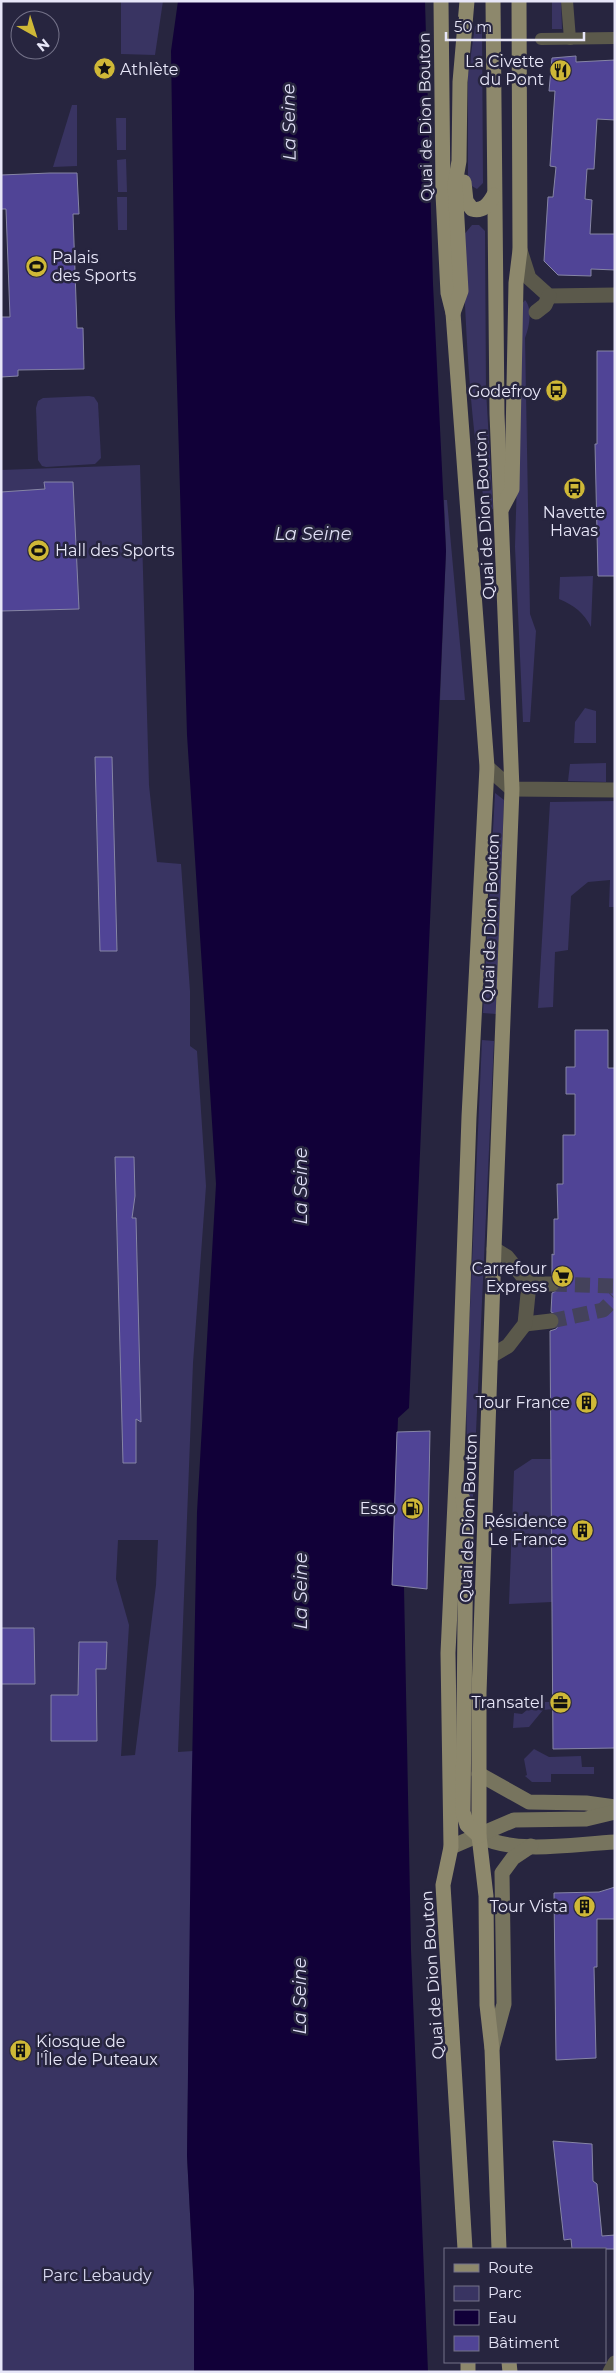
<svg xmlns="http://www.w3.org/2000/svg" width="616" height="2373" font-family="Montserrat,sans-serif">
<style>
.green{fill:#393462;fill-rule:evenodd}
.water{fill:#110038}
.building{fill:#504496;stroke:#8685a5}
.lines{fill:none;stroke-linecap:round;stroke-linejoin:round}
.minor-tunnel{stroke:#44425b;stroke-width:15;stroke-dasharray:15 8;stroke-linecap:butt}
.pedestrian{stroke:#5b594b;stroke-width:12}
.minor{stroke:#5b594b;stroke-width:15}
.tertiary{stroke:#5b594b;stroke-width:15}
.secondary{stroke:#77745e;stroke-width:15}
.primary{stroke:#8d886c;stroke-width:15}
.labels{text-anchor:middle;stroke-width:5;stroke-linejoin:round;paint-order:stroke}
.poi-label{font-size:16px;fill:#e7e6f8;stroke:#27253f;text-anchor:end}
.street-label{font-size:16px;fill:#e7e6f8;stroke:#27253f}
.park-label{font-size:16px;fill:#dbdbf2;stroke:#27253f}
.water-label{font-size:18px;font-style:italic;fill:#dfdef6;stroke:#27253f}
</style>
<rect width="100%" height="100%" fill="#27253f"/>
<g class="green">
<polygon points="121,1 163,1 155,55 121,54"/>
<polygon points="552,1 561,1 562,29 552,29"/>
<polygon points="475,26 482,27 483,183 477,189 470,185 468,179 468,75"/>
<polygon points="72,105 77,105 77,166 53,167"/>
<polygon points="116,118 126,118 126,150 117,150"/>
<polygon points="126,159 127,192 118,192 117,160"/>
<polygon points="117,197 127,197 127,230 118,230"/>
<path d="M472 225H479L485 231 486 390 493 509 486 511C469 421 466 328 462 237Z"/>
<path d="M525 300C533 309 529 328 525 338L530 614 536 631 530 722H523L515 547 522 304Z"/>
<polygon points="89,396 94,397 98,403 101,458 95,464 46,467 42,466 38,460 36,408 38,401 43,398"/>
<path d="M140 465 149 785 157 862 181 864 190 991V1046L197 1051 206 1186 193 1363 178 1752 193 1751 187 2156 194 2290V2372H1V470ZM118 1540H158L156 1585 135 1755 121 1756 129 1625 116 1579Z"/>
<polygon points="444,500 447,500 465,700 440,700 446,551"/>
<path d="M593 576 591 627C583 612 575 606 559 599L560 577Z"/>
<polygon points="585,708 596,711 596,743 574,743 575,722"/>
<polygon points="606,763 606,782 568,781 570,764"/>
<polygon points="495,793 504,800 496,1014 483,1013"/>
<polygon points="615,801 615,907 609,907 610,880 588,882 571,896 568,950 555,952 553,1007 538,1008 550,802"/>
<polygon points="482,1040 494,1041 473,1497 468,1497 466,1398"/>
<polygon points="532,1459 551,1459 552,1602 509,1604 514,1471"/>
<polygon points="537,1702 553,1702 553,1709 543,1710 529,1727 513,1728 514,1713 522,1714"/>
<polygon points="534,1749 549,1757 581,1756 582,1767 594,1767 594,1774 551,1774 551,1782 532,1782 525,1776 527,1775 524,1759"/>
</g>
<polygon class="water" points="178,1 425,1 433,284 446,551 409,1408 398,1418 392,1584 404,1587 411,1950 428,2372 194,2372 194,2290 187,2156 191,1820 197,1512 216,1184 187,735 175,316 171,51"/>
<g class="building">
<polygon points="576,56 576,62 615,60 615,120 597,119 594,169 587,169 585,199 592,200 590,234 615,234 615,270 591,269 591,276 558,275 544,261 548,197 553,197 556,167 550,166 555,91 549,91 552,58"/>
<polygon points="50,173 77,173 79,214 73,214 77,328 83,328 84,369 18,370 18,376 1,377 1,317 10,317 6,209 1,209 1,175"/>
<polygon points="597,351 615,351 615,576 598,576 595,444 597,444"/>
<polygon points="44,482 73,482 79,609 1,611 1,492 45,489"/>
<polygon points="95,757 112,757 117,951 100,951"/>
<polygon points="575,1030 608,1030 608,1068 615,1068 615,1748 553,1749 550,1331 556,1329 560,1324 559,1316 551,1312 552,1293 560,1289 561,1284 557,1276 552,1275 552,1254 554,1255 554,1219 558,1219 557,1184 563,1184 563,1135 575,1135 575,1094 566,1094 566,1067 575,1067"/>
<polygon points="115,1157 134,1157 135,1196 132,1218 136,1218 141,1422 136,1419 136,1463 123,1463"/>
<polygon points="430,1431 427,1589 392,1585 397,1432"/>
<polygon points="1,1628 34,1628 35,1684 1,1684"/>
<polygon points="79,1642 107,1642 106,1669 96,1669 97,1741 51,1741 51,1695 78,1695"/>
<polygon points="615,1887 615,1919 597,1919 597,1967 594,1967 596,2058 556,2060 554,1893 599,1892"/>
<circle cx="20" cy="2050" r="9"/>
<polygon points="553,2141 592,2144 593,2181 597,2184 602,2236 615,2235 615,2249 572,2249 571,2239 564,2240"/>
</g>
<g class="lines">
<g class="minor-tunnel">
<polyline points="552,1284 615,1286"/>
<polyline points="551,1321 603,1310 615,1298"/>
</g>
<g class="pedestrian">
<polyline points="567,1 570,39"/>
<polyline points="541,39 615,38"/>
</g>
<g class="minor">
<polyline points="520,250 529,278 549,296 615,295"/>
<polyline points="536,312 545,305 549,296"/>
<polyline points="487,767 512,789 615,790"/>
<polyline points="529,1284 552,1284"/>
<polyline points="525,1324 551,1321"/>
<polyline points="491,1356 508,1346 525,1324 529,1284 507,1257 494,1249"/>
</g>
<polyline class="tertiary" points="610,2372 615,2363"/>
<g class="secondary">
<polyline points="479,1774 529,1802 586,1803 615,1807"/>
<path d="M479 1836C517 1855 573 1844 615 1842"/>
<polyline points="451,1847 514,1820 586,1819 615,1812"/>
<polyline points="492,2048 504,2004 502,1873 513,1858 531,1846"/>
</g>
<g class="primary">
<polyline points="441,1 443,194 448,293 453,313 487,767 469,1117 457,1459 448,1653 451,1847 443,1885 465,2249"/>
<polyline points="493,1 497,414 512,789 494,1249 479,1693 479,1836 486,1896 487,2005 492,2049 499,2249"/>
<path d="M464 182 466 201 472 209C483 212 489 204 494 195"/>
<polyline points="453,313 461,291 455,184 459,161 460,82 467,1"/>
<polyline points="502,508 512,489 516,283 520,250 519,1"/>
<polyline points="463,1499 466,1524 463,1812 467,1825 479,1836"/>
<polyline points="468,2362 468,2372"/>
<polyline points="509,2362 510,2372"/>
</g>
</g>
<defs>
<symbol id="sight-disc" viewBox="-11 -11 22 22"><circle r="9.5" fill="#cfb837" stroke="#27253f"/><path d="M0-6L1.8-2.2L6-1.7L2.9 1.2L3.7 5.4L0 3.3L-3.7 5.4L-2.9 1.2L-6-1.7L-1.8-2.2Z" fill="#111"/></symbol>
<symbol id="restaurant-disc" viewBox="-11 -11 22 22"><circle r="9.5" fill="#cfb837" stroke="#27253f"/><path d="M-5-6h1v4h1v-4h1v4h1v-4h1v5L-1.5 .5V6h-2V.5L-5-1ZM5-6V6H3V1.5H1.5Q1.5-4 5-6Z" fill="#111"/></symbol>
<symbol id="stadium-disc" viewBox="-11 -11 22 22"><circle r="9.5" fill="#cfb837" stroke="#27253f"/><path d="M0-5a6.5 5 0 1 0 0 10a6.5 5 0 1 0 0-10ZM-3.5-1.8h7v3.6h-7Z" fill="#111"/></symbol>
<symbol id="bus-disc" viewBox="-11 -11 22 22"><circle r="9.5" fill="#cfb837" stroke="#27253f"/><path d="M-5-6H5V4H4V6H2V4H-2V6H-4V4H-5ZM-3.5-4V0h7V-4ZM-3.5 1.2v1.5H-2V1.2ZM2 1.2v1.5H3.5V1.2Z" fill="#111"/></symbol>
<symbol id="supermarket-disc" viewBox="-11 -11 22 22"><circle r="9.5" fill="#cfb837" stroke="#27253f"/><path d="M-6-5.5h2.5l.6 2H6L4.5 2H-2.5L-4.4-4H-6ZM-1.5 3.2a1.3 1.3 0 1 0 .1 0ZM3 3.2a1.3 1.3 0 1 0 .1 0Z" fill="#111"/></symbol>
<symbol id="building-disc" viewBox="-11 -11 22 22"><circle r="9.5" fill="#cfb837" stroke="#27253f"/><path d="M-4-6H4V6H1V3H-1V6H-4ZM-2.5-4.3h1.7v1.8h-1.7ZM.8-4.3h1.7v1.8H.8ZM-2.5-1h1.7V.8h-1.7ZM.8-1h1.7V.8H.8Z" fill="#111"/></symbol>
<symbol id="fuel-disc" viewBox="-11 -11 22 22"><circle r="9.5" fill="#cfb837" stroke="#27253f"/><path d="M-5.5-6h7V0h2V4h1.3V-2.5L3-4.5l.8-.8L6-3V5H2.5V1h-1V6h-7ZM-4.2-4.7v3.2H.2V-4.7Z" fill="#111"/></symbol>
<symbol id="office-disc" viewBox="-11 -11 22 22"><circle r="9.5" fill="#cfb837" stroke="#27253f"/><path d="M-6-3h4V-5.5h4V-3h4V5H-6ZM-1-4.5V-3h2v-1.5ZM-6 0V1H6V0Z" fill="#111"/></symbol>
</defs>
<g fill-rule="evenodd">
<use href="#sight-disc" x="92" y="56" width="25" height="25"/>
<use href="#restaurant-disc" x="548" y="58" width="25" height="25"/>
<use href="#stadium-disc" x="24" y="254" width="25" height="25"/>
<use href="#bus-disc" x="544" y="378" width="25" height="25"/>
<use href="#bus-disc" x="562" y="476" width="25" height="25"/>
<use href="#stadium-disc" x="26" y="538" width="25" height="25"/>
<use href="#supermarket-disc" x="550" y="1264" width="25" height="25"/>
<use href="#building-disc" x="574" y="1390" width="25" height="25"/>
<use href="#fuel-disc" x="400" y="1496" width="25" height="25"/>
<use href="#building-disc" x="570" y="1518" width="25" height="25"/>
<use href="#office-disc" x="548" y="1690" width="25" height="25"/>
<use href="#building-disc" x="572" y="1894" width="25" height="25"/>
<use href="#building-disc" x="8" y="2038" width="25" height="25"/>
</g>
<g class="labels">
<g class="poi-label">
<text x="544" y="67">La Civette<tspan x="544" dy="18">du Pont</tspan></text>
<text x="120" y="75" text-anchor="start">Athlète</text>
<text x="52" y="263" text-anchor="start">Palais<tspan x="52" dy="18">des Sports</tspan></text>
<text x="541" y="397">Godefroy</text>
<text x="574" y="518" text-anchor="middle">Navette<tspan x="574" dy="18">Havas</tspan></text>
<text x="55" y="556" text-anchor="start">Hall des Sports</text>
<text x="547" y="1274">Carrefour<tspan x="547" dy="18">Express</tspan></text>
<text x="570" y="1408">Tour France</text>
<text x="396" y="1514">Esso</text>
<text x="567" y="1527">Résidence<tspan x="567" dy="18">Le France</tspan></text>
<text x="544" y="1708">Transatel</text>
<text x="568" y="1912">Tour Vista</text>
<text x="36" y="2047" text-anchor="start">Kiosque de<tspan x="36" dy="18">l'Île de Puteaux</tspan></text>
</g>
<g class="street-label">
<text transform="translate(425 117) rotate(-91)" y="6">Quai de Dion Bouton</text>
<text transform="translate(484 515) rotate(-93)" y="6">Quai de Dion Bouton</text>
<text transform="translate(490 918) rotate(-88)" y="6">Quai de Dion Bouton</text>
<text transform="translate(468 1518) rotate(-88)" y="6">Quai de Dion Bouton</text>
<text transform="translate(432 1975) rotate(-94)" y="6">Quai de Dion Bouton</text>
</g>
<g class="park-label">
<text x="97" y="2281">Parc Lebaudy</text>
</g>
<g class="water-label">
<text transform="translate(289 122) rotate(-91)" y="6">La Seine</text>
<text x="313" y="540">La Seine</text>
<text transform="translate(301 1186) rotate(-90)" y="6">La Seine</text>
<text transform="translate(301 1591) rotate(-90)" y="6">La Seine</text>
<text transform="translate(300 1996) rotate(-90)" y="6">La Seine</text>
</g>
</g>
<rect width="616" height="2373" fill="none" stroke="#e7e6f8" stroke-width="5"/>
<rect x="444" y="2248" width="162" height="115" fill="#27253f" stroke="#747289"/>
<rect x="454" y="2264" width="25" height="8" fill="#8d886c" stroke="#747289"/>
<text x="488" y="2273" font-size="15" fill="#e7e6f8">Route</text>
<rect x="454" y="2286" width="25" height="15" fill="#393462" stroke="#747289"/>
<text x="488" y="2298" font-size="15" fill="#e7e6f8">Parc</text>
<rect x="454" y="2310" width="25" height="15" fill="#110038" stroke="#747289"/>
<text x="488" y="2323" font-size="15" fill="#e7e6f8">Eau</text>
<rect x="454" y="2336" width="25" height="15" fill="#504496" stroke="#747289"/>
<text x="488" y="2348" font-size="15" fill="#e7e6f8">Bâtiment</text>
<g transform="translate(35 35) rotate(141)"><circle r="24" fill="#27253f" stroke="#747289"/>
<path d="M0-4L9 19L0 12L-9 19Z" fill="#cfb837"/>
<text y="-8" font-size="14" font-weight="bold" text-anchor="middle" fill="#e7e6f8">N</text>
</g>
<path d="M446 32v8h138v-8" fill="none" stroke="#e7e6f8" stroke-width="2.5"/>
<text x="454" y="32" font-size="15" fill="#e7e6f8" stroke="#27253f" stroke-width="4" paint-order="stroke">50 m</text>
</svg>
